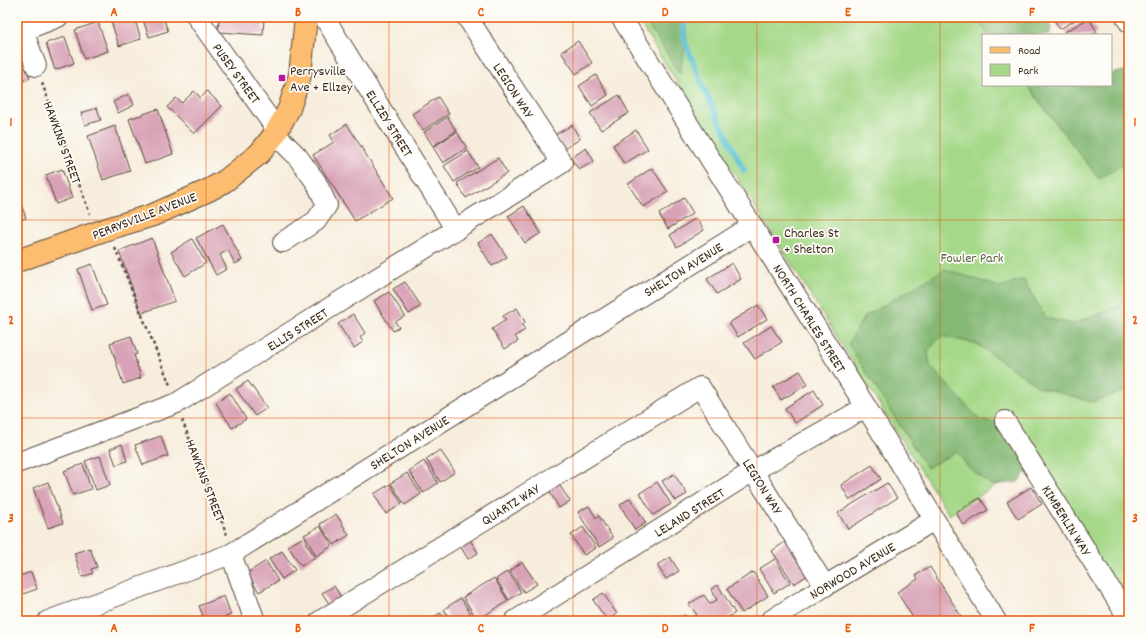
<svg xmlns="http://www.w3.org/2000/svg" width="1146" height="638" font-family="Dekko,sans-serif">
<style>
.green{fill:#a5d888;stroke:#708153}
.forest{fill:#84b874;stroke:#607149}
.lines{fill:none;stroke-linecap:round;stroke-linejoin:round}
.stream{stroke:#57c1d2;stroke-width:5.5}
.building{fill:#d8a2b6}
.minor-casing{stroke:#57473a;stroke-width:22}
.major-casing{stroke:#57473a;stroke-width:24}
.path{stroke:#57473a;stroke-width:2.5;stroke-dasharray:3 3;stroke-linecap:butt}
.minor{stroke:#fff;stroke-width:20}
.major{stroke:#fcbd6f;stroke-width:22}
.grid{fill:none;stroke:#e8590c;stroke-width:1;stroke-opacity:0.55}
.poi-dot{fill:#b5179e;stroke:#fdfcf7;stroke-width:1.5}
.labels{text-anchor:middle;stroke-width:3.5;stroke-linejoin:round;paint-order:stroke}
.poi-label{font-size:14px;fill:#3b2a1e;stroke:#fdfcf7;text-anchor:start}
.street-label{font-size:14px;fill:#3b2a1e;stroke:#fdfcf7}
.park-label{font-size:14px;fill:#5b5e3e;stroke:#fdfcf7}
.neatline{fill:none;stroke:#e8590c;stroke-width:1.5}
.grid-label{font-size:13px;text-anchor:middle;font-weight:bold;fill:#e8590c}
</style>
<rect width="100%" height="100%" fill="#fdfcf7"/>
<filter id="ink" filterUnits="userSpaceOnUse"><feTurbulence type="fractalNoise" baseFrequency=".025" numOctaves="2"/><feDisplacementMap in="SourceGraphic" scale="8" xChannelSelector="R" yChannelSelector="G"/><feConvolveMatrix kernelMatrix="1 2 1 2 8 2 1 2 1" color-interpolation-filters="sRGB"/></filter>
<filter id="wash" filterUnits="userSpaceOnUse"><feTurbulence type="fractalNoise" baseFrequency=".012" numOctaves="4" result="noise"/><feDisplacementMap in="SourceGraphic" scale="16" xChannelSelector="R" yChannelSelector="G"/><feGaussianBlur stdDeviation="0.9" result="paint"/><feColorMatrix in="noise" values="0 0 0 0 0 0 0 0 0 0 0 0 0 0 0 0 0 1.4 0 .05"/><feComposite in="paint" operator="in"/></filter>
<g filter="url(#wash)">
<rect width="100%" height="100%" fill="#f7eddc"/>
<polygon class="green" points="636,17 977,17 989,35 983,35 983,85 1027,85 1054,121 1129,75 1129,612 1034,461 949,515"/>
<g class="forest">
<polygon points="643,17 685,17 687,38 680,74"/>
<polygon points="975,17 1043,17 1051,27 1050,35 989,35"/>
<polygon points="1129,70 1129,161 1099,179 1027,85 1111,85 1111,74"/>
<polygon points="945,269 1000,287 1023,279 1046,318 1073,324 1119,306 1129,293 1129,390 1092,402 1039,387 977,344 941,336 928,351 930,366 981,421 1018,424 1032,464 1018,482 991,485 968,467 957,451 927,468 848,344 864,317"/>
</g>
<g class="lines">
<polyline class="stream" points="684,17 684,39 703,87 744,171"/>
</g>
<g id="blocks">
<g class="building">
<polygon points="113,17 134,17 141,39 119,46 110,18"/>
<polygon points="142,17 163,17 168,31 149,37"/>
<polygon points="219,17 264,17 263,35 218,32"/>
<polygon points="1052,17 1080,17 1060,29"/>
<polygon points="1089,18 1097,32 1091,35 1067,35 1065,32"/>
<polygon points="98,22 108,51 84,59 75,30"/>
<polygon points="65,37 74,63 55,70 46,43"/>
<polygon points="578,41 592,63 576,74 561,52"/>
<polygon points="17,51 20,60 23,59 30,78 17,83"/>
<polygon points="596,75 608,95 592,106 579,86"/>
<polygon points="194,91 201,98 207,91 222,106 194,134 167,107 176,98 182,103"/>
<polygon points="129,94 134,105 118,113 113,102"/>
<polygon points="619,95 629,113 601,130 590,113"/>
<polygon points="438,97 449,114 423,130 412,114"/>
<polygon points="97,108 101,120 85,125 81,113"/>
<polygon points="158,109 173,154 145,164 129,119"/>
<polygon points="448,117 456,131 433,146 424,132"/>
<polygon points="347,124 393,198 355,221 313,155 334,142 330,135"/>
<polygon points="572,125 580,139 564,149 555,135"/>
<polygon points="115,126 130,171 103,180 88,136"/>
<polygon points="636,130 648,149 624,164 613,145"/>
<polygon points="457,132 467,148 443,163 433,147"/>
<polygon points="586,148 594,161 579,170 571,158"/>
<polygon points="468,151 478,167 454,182 444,166"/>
<polygon points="498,158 507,173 466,198 457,183"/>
<polygon points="652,168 668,192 643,207 628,184"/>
<polygon points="62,169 72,198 56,204 46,175"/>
<polygon points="17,193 26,218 17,221"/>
<polygon points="684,198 693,213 668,229 659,214"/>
<polygon points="524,206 541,233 525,243 508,216"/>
<polygon points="696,218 704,230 677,247 670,235"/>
<polygon points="223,224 242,260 235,264 228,250 220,255 227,269 216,275 196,238"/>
<polygon points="492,234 507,257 492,266 478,243"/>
<polygon points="152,238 175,301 141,313 119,251"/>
<polygon points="192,239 206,263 185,276 171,252"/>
<polygon points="732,263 741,279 717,294 707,279"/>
<polygon points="92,264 107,305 92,310 78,269"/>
<polygon points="405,282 421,306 409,314 393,289"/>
<polygon points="389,292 405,316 395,322 399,327 393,331 374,301"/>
<polygon points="758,305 767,319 738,337 729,323"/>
<polygon points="517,308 525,322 522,325 525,330 515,336 518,341 505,349 492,329 506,320 503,316"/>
<polygon points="353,314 365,333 360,337 363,342 354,348 338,324"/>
<polygon points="771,326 782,342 755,359 744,343"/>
<polygon points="131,336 137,354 134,355 141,378 123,384 110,343"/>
<polygon points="800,371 808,384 781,400 773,387"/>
<polygon points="248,381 267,408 255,416 236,389"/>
<polygon points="814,390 823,405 795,423 785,408"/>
<polygon points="230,393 246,419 232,428 216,403"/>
<polygon points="161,436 168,456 143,465 135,445"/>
<polygon points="122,444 127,461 116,465 110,449"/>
<polygon points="440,450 455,472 440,482 426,459"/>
<polygon points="100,456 110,485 96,490 85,461"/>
<polygon points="424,461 438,483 423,493 409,471"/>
<polygon points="83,464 91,489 73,495 64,471"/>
<polygon points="872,465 881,479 850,500 841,485"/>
<polygon points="407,473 421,494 405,505 391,483"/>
<polygon points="674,474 687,494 675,501 662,481"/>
<polygon points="48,482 63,523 48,528 33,488"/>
<polygon points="657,482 671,504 653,515 640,493"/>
<polygon points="558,483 570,501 559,508 548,489"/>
<polygon points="887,483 897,498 848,529 838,513"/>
<polygon points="390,484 402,504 386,514 374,494"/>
<polygon points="1031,487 1042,504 1018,519 1007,502"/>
<polygon points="630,498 646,523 635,530 620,505"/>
<polygon points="980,498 988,510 963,525 956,512"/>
<polygon points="589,506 596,518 599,516 613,538 599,547 578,512"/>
<polygon points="336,514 349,535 334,545 320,524"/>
<polygon points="320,526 332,546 316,556 304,535"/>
<polygon points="583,527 596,548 584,555 571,535"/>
<polygon points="302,538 315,557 301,566 288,546"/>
<polygon points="469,538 478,553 468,559 459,544"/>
<polygon points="786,541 808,575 794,584 772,551"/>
<polygon points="90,548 97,567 91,569 93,573 82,577 74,553"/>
<polygon points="282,551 295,570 282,579 269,559"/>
<polygon points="670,557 679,571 666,579 657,565"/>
<polygon points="775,559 790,583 774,593 759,569"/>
<polygon points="266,561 278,581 259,592 247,573"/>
<polygon points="522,562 537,584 524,592 510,571"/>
<polygon points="930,567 964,621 915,621 897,592 918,579 916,575"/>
<polygon points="508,571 521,592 509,600 496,579"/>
<polygon points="31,572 37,589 17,596 17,577"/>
<polygon points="753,572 768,596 742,613 727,589"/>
<polygon points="494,578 508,601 477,620 463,597"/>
<polygon points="718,585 735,613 722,621 695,621 693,617 697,615 689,604 704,595 710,604 717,600 711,589"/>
<polygon points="334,586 341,597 330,605 322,593"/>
<polygon points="603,593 617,614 607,620 593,600"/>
<polygon points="224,596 231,615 214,621 205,621 199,606"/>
<polygon points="461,598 475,621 451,621 444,609"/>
<polygon points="440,613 445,621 428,621"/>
<polygon points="685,615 689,621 675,621"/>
</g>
</g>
</g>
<g filter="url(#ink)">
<use href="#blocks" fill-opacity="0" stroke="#57473a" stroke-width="1"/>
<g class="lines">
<defs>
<g id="minor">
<polyline points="18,17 36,66"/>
<polyline points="197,17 277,130"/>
<polyline points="324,17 456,230"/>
<polyline points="621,17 866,407 996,621"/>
<polyline points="1126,17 1129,22"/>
<polyline points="17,33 58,17"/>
<polyline points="275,134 297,156 316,182 327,205 316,221 283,242"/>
<polyline points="1005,421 1129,619"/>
<polyline points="17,463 177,403 562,163 467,17"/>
<polyline points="231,554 255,621"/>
<polyline points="48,621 231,554 752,226"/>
<polyline points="320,621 700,387 825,586"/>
<polyline points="515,621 753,471 866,407"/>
<polyline points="770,621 825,586 934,520"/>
</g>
<polyline id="major" points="17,261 107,229 153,215 209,190 225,181 260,153 275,134 289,109 300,75 306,17"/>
</defs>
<use href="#minor" class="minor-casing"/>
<use href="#major" class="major-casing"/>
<g class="path">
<polyline points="42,83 90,214"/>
<polyline points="115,248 170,385"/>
<polyline points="182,420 227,535"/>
</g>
<use href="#minor" class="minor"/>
<use href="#major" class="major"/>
</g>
</g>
<path class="grid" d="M206 17V621M389 17V621M573 17V621M757 17V621M940 17V621M17 220H1129M17 418H1129"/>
<g class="poi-dot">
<rect x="278" y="74" width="8" height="8" rx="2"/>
<rect x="772" y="236" width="8" height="8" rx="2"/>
</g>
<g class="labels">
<g class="poi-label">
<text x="290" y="75">Perrysville<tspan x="290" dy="16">Ave + Ellzey</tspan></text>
<text x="784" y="237">Charles St<tspan x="784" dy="16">+ Shelton</tspan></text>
</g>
<g class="street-label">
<text transform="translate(237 73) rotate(54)" y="5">PUSEY STREET</text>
<text transform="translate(514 90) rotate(57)" y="5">LEGION WAY</text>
<text transform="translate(390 123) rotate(58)" y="5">ELLZEY STREET</text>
<text transform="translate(63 142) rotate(70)" y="5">HAWKINS STREET</text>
<text transform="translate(144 215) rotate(-21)" y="5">PERRYSVILLE AVENUE</text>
<text transform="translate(683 269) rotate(-32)" y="5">SHELTON AVENUE</text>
<text transform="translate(810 318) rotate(58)" y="5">NORTH CHARLES STREET</text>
<text transform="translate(297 329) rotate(-32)" y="5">ELLIS STREET</text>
<text transform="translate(409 442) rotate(-32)" y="5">SHELTON AVENUE</text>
<text transform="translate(206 480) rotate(69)" y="5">HAWKINS STREET</text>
<text transform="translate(763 486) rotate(58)" y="5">LEGION WAY</text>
<text transform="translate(510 504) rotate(-32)" y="5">QUARTZ WAY</text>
<text transform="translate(689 512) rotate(-32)" y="5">LELAND STREET</text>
<text transform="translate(1067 520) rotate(58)" y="5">KIMBERLIN WAY</text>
<text transform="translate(852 570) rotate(-31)" y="5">NORWOOD AVENUE</text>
</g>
<g class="park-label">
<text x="972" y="262">Fowler Park</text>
</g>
</g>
<rect width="1146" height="638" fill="none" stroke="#fdfcf7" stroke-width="44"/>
<rect x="982" y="34" width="130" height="52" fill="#fdfcf7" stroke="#afa8a0"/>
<rect x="990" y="47" width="20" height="6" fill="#fcbd6f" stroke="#afa8a0"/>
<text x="1018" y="54" font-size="12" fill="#3b2a1e">Road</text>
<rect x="990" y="64" width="20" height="12" fill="#a5d888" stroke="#afa8a0"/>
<text x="1018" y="74" font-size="12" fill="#3b2a1e">Park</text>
<rect x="22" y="22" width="1102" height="594" class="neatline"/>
<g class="grid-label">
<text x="114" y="16">A</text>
<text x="298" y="16">B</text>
<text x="481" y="16">C</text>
<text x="665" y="16">D</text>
<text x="848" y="16">E</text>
<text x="1032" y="16">F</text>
<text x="11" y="126">1</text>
<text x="1135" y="126">1</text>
<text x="11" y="324">2</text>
<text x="1135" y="324">2</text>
<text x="11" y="522">3</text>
<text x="1135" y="522">3</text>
<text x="114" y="632">A</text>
<text x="298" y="632">B</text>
<text x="481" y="632">C</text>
<text x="665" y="632">D</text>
<text x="848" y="632">E</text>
<text x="1032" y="632">F</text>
</g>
</svg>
